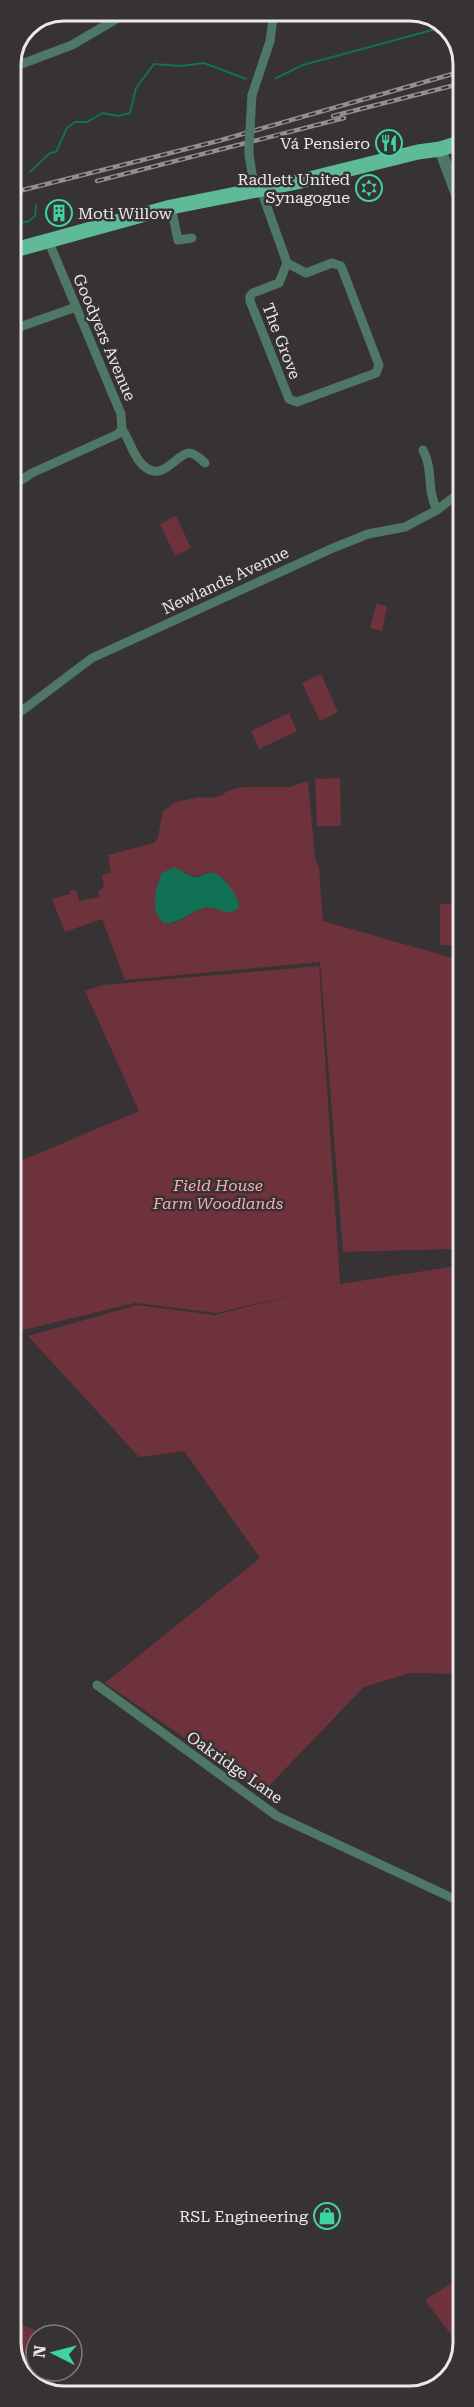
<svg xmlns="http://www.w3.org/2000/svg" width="474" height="2407" font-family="'Roboto Serif',serif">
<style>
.green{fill:#6e323c;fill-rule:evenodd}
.water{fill:#117154}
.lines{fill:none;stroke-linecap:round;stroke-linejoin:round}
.stream{stroke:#117154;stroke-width:2}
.minor{stroke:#4e7766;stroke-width:9}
.tertiary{stroke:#4e7766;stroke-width:12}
.primary{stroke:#5fba97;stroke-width:15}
.rail-casing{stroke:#938f90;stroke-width:4.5}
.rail{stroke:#373233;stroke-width:2;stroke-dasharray:7;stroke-linecap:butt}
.minor-bridge{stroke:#4e7766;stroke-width:9}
.labels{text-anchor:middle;stroke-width:5;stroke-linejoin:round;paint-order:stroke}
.poi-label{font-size:16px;fill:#ebe8e9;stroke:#373233;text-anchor:end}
.street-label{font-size:16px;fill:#ebe8e9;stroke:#373233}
.park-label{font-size:16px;font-style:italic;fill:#f6abb4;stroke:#373233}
.rim{fill:none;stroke:#ebe8e9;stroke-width:3}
</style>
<rect width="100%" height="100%" fill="#373233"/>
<g class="green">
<polygon points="176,516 191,548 175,556 160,524"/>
<polygon points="376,604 387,606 382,631 370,628"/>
<polygon points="321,674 338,712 320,721 302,683"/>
<polygon points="289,713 297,731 259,749 251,731"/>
<polygon points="340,778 341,826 317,826 315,779"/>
<path d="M308 781 315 858 319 868 323 921 456 959 463 964V1242L452 1249 343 1252 320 962 125 980 102 919 65 932 52 899 70 894V891L76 890 79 901 99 897 98 892 104 886 102 875 111 873 108 855 154 843 158 837 163 811 176 802 199 797 210 798 220 796 228 791 242 787H289ZM181 870C192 878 197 877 210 873L228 912C220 910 213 907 205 908 190 910 177 930 161 921L158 916Z"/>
<polygon points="462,903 462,945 440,945 440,904"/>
<polygon points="319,966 340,1284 463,1265 463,1674 410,1673 364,1687 263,1792 105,1683 260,1558 184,1451 139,1457 28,1336 137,1305 215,1315 294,1295 216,1313 135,1303 23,1330 11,1315 11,1165 139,1111 85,991 102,985"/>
<polygon points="456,2280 463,2290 463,2328 452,2336 425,2300"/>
<polygon points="11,2321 39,2331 41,2335 36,2335 36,2351 20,2369 11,2350"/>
</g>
<path class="water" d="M174 867C180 869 185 874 191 876 199 880 206 871 214 873 223 875 240 898 239 907 229 919 217 905 204 908 190 911 180 925 164 923 149 912 156 887 162 873Z"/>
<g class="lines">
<g class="stream">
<polyline points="276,78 303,65 447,26"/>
<polyline points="30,172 50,153 56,152 67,128 75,122 87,122 102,113 118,116 130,113 136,88 154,64 181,66 204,63 246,79"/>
<polyline points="11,225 29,221 35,216 36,205"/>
</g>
<g class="minor">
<polyline points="11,68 72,45 130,11"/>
<polyline points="252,95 270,41 274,11"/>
<polyline points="249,146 249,155 255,191"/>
<polyline points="261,190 287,263 306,273 332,263 341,266 379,365 376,373 297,402 289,399 250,301 250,296 253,293 279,283 287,263"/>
<polyline points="171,207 178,240 192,238"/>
<polyline points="11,330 76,307"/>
<path d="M122 429C129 439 132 452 140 462 161 487 175 454 189 453 195 453 201 459 205 463"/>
<path d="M423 450C434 471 426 489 437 510"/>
<polyline points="11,487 32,473 118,434 122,429 121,414 48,240"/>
<polyline points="11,719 92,658 333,548 368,534 405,527 437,510 463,490"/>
<polyline points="97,1685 277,1816 463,1903"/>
</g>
<polyline class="tertiary" points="440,149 463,211"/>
<polyline class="primary" points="11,251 171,207 297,182 418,152 440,149 463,142"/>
<defs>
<g id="rail">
<polyline points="333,116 463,83"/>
<polyline points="97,181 344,118"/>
<polyline points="11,193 218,141 463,71"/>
</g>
</defs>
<use href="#rail" class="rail-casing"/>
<use href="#rail" class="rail"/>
<polyline class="minor-bridge" points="249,146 252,95"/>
</g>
<defs>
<symbol id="restaurant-ring" viewBox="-11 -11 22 22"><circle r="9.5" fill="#373233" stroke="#3ed4a3" stroke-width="1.5"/><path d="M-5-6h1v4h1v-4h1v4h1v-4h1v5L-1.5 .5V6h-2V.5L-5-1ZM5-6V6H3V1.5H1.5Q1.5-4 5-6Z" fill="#3ed4a3"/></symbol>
<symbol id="synagogue-ring" viewBox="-11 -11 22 22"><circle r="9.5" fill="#373233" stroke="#3ed4a3" stroke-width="1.5"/><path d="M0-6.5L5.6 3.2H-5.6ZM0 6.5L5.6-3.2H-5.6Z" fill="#3ed4a3"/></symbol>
<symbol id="building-ring" viewBox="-11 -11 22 22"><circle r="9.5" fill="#373233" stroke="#3ed4a3" stroke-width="1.5"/><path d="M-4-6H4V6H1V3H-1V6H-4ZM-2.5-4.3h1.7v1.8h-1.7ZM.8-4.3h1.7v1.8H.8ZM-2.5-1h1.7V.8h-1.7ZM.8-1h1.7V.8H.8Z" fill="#3ed4a3"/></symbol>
<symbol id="shop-ring" viewBox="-11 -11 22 22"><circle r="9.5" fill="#373233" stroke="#3ed4a3" stroke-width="1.5"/><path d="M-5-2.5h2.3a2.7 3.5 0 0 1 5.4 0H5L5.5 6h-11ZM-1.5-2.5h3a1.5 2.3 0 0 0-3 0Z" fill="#3ed4a3"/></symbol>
</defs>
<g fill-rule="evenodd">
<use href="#restaurant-ring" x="374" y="128" width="30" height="30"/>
<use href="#synagogue-ring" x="354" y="173" width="30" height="30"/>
<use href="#building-ring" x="44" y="198" width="30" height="30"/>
<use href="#shop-ring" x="312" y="2201" width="30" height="30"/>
</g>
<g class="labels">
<g class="poi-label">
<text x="370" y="149">Vá Pensiero</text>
<text x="350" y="185">Radlett United<tspan x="350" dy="18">Synagogue</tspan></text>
<text x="78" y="219" text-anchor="start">Moti Willow</text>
<text x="308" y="2222">RSL Engineering</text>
</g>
<g class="street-label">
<text transform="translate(105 337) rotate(67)" y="6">Goodyers Avenue</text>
<text transform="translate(282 341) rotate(69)" y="6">The Grove</text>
<text transform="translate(225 580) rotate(-25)" y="6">Newlands Avenue</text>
<text transform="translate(235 1767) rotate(35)" y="6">Oakridge Lane</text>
</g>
<g class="park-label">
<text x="218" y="1191">Field House<tspan x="218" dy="18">Farm Woodlands</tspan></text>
</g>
</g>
<path d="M0 0H474V2407H0ZM64 21H410A43 43 0 0 1 453 64V2343A43 43 0 0 1 410 2386H64A43 43 0 0 1 21 2343V64A43 43 0 0 1 64 21Z" fill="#373233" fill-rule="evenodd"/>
<path class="rim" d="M64 21H410A43 43 0 0 1 453 64V2343A43 43 0 0 1 410 2386H64A43 43 0 0 1 21 2343V64A43 43 0 0 1 64 21Z"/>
<g transform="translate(54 2353) rotate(276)"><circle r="28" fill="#373233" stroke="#7f7b7c" stroke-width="1.5"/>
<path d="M0-4.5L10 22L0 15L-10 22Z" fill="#3ed4a3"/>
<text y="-9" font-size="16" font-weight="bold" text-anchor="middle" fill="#ebe8e9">N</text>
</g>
</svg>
